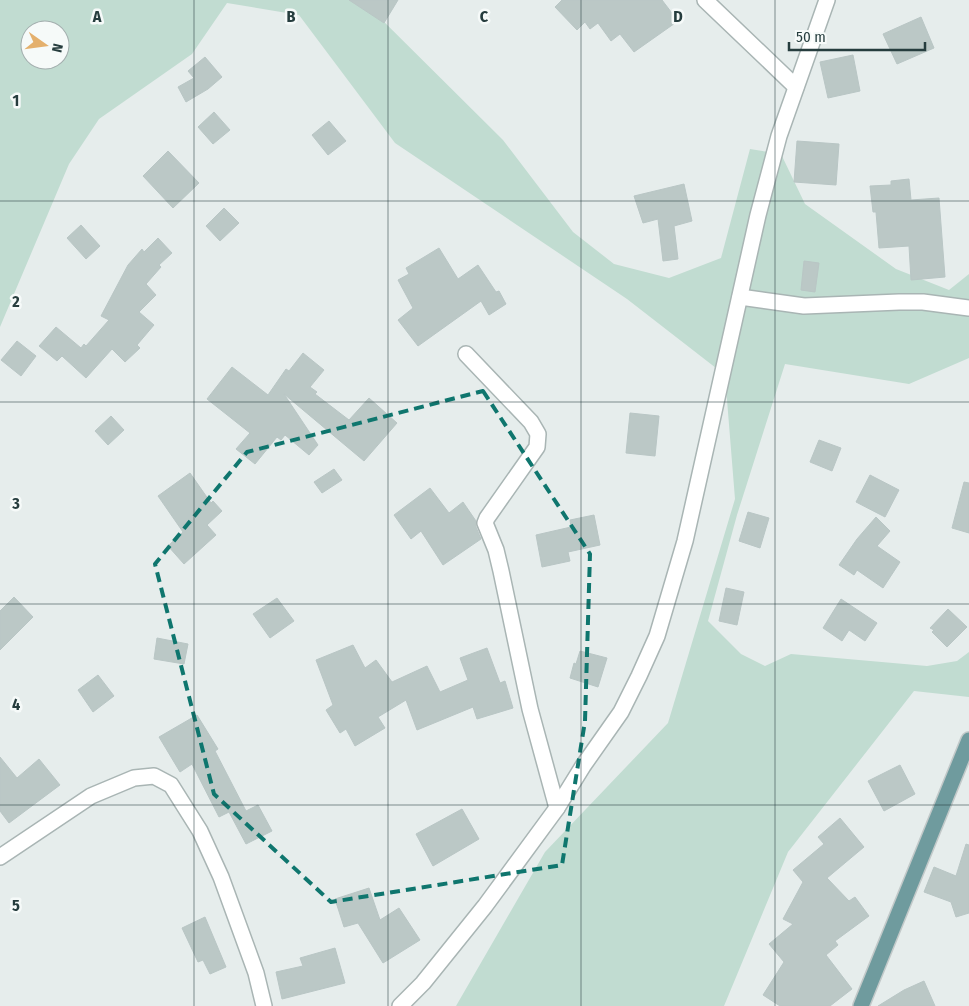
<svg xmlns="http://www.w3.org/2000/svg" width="969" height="1006" font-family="'Fira Sans Condensed',sans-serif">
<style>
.green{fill:#c1dcd1;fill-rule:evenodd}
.building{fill:#bbc8c6;stroke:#b9c6c5}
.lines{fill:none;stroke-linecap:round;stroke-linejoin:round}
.minor-casing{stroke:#a9b5b4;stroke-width:18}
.major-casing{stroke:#c2c9c9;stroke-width:18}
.minor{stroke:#fff;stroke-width:15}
.major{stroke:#6f9b9e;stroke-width:15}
.marked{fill:none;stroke:#0f766e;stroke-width:4;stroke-dasharray:10 6;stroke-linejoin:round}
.grid{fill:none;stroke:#263d3e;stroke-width:1;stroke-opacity:0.55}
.grid-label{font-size:16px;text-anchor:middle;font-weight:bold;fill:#263d3e;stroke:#f6faf9;stroke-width:5;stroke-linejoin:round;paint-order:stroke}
</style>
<rect width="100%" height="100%" fill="#e6edec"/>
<path class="green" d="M0 0H362L503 140 573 232 614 264 669 278 721 258 750 149 781 154 805 204 896 269 949 290 969 274V358L909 384 785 364 737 515 708 621 741 654 765 666 791 654 927 666 957 661 969 652V697L914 691 788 852 724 1006H456L545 852 668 723 735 499 725 375 627 299 395 143 299 15 227 3 192 54 99 119 69 164 0 327ZM30 30H60V60H30Z"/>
<g class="building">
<polygon points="349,0 398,0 384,23"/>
<polygon points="562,0 662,0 678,21 634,52 620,34 611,41 598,23 590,29 585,22 577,30 555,7"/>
<polygon points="921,17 934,48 897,64 883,34"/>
<polygon points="853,55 860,91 828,98 820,62"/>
<polygon points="205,57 222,77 208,89 186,102 178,87 194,78 188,71"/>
<polygon points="214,112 230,130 213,144 198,127"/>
<polygon points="329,121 346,141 328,155 312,135"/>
<polygon points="797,141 839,144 836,185 794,182"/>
<polygon points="168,151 199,183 173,208 143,176"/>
<polygon points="909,179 911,200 939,198 945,277 911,280 909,246 879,248 876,212 873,212 870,186 891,185 891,181"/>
<polygon points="684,184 692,221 674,226 678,259 663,261 658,219 643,223 634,196"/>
<polygon points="224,208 239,223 220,241 206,226"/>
<polygon points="81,225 100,246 86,259 67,238"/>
<polygon points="158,238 172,253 159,265 161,267 146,284 156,295 139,312 154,325 137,345 140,348 125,362 112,349 86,378 62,356 57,361 39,346 56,327 81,348 84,344 86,346 109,320 101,316 128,265 142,249 144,252"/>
<polygon points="439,248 458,279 478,265 496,292 499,291 506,304 489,315 481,301 418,346 398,320 413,308 398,280 409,274 406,268"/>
<polygon points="804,261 819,263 815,292 801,290"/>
<polygon points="17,341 36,356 21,376 1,360"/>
<polygon points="303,353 324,370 310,387 317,392 315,394 349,420 369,398 397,423 364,461 284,394 318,445 309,455 285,435 281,440 277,437 255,464 236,449 250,433 207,399 232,367 268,395 286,369 289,371"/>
<polygon points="630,413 659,416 655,456 626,453"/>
<polygon points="111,416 124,430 108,445 95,431"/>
<polygon points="819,440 841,448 832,471 810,462"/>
<polygon points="334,469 342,480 322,493 314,482"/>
<polygon points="190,473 211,503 213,501 222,511 207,525 216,535 184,564 168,546 183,532 158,496"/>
<polygon points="870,475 899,490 885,517 856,502"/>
<polygon points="964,482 969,483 969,533 952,528"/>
<polygon points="430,488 449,513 463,502 476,521 476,527 481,539 443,565 421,531 411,539 394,515"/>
<polygon points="748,512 769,518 760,548 739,541"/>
<polygon points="594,515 600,545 568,552 570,561 542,567 536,535 571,527 570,520"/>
<polygon points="876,517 890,531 877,546 900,562 883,588 857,570 854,575 839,565 857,539"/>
<polygon points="726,588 744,592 737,625 719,621"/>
<polygon points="14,597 33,617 0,650 0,611"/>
<polygon points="277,598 294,621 270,638 253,614"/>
<polygon points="841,599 877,623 865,641 849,630 842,641 823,628"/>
<polygon points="948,609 967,627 947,647 932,632 934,630 930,628"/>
<polygon points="157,638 188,644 184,664 154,659"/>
<polygon points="353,645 365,668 376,660 392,682 427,666 440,692 468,680 460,658 487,648 500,683 505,681 513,708 477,719 473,707 417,730 406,700 378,717 385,728 355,746 346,729 340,733 326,710 333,705 316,660"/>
<polygon points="580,651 607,658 598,687 570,678 574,663 576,664"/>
<polygon points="98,675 114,696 93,712 78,690"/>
<polygon points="197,715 218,749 215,751 246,811 258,805 272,831 246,844 229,812 219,817 192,764 180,772 159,737"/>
<polygon points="0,757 17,778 39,759 60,785 9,823 0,811"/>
<polygon points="900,765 915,794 884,811 868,781"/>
<polygon points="462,809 479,839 433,866 416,834"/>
<polygon points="840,818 864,847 827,878 849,901 855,897 869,916 835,941 838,945 826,955 852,989 830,1006 780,1006 763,995 784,962 769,944 793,924 783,919 803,882 793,870 824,844 818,837"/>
<polygon points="966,844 969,845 969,913 956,917 951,902 924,892 934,867 956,876"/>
<polygon points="369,888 380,920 399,908 420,940 383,963 358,923 344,927 335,899"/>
<polygon points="205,917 226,967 210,974 203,960 198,962 182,928"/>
<polygon points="335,948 345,983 282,999 276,972 303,966 300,958"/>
<polygon points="924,981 935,1006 878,1006 904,990"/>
</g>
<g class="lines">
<defs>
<g id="minor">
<polyline points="705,0 796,87"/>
<polyline points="740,297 804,306 899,302 923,302 969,308"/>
<polyline points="466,354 531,422 538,434 537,447 487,518 485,523 496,550 501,571 530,709 557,808"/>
<polyline points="0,857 91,796 134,778 154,776 171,785 200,831 221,877 256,973 264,1006"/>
<polyline points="400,1006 423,983 485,906 557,808 583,766 621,712 639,676 657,636 685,541 758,215 779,136 827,0"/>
</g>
<polyline id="major" points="861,1006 969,740"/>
</defs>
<use href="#minor" class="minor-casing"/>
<use href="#major" class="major-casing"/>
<use href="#minor" class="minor"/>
<use href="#major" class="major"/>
</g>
<path class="marked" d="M483 391 590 554 585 721 562 865 331 902 214 794 155 564 247 452Z"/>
<path class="grid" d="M194 0V1006M388 0V1006M581 0V1006M775 0V1006M0 201H969M0 402H969M0 604H969M0 805H969"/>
<g class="grid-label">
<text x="97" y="22">A</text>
<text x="291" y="22">B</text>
<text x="484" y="22">C</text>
<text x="678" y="22">D</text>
<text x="16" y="106">1</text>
<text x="16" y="307">2</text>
<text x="16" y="509">3</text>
<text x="16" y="710">4</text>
<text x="16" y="911">5</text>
</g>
<g transform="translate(45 45) rotate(104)"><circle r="24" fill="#f6faf9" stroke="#a3aeae"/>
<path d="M0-4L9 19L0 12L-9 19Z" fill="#e4b06d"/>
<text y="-8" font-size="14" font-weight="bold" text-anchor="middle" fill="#263d3e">N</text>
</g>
<path d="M789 42v8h136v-8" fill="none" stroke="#263d3e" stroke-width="2.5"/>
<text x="796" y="42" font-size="15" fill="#263d3e" stroke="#f6faf9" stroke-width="4" paint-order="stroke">50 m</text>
</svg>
